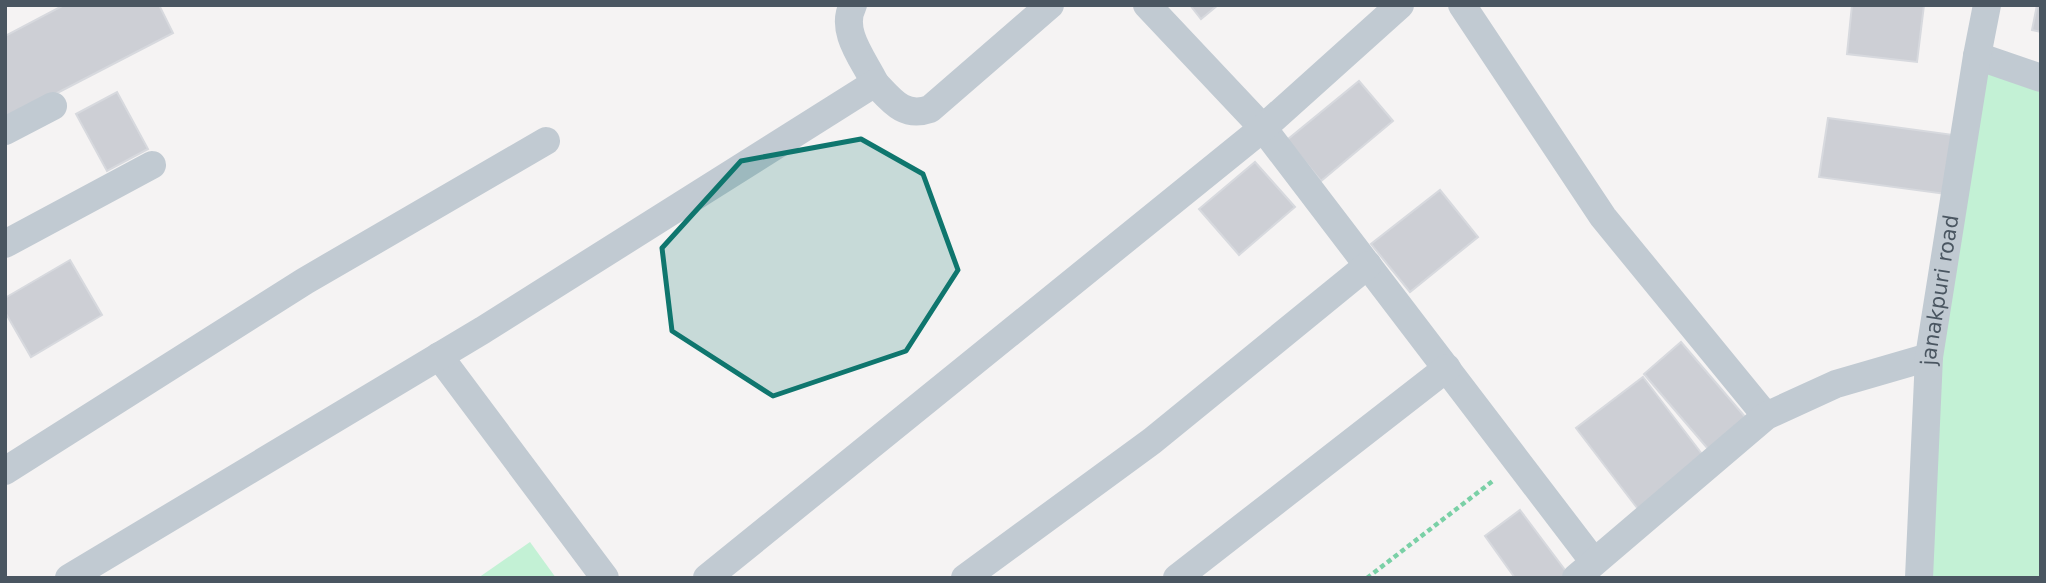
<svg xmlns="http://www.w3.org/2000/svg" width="2046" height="583" font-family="'DejaVu Sans',sans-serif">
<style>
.green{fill:#c3f1d5}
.building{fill:#cdcfd5;stroke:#d7d9de;stroke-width:2}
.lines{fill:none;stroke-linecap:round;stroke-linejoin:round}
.path{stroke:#7ad0a6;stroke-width:4.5;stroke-dasharray:5 3.5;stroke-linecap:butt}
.street{stroke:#c1cad2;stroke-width:28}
.marked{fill:#0f766e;fill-opacity:0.2;stroke:#0f766e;stroke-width:5;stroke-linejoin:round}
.labels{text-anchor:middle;stroke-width:6;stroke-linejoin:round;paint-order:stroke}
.street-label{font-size:21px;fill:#4a5661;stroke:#fff}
</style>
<rect width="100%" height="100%" fill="#f5f3f3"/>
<g class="green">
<polygon points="1977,56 2041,78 2041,578 1919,578 1929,357"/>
<polygon points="530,542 556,578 478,578"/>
</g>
<g class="building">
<polygon points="64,5 159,5 173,33 5,120 5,36"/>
<polygon points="1190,5 1218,5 1201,19"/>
<polygon points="1852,5 1924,5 1917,62 1847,54"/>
<polygon points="2037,5 2041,5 2041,32 2032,30"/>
<polygon points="1359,81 1393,121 1321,181 1287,140"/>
<polygon points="117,92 148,149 107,171 76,114"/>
<polygon points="1828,118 1961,136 1953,195 1819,177"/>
<polygon points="1255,162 1295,207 1239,255 1199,209"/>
<polygon points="1440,190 1478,237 1410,292 1371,244"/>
<polygon points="70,260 102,315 31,357 5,312 5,298"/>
<polygon points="1681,342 1746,418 1709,450 1644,374"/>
<polygon points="1643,377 1705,458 1638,509 1576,428"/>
<polygon points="1520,510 1568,574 1562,578 1515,578 1485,536"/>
</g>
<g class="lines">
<polyline class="path" points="1367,578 1494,480"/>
<g class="street">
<path d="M853 5C839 31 864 60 875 83"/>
<polyline points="1147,5 1263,128 1594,562"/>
<polyline points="1462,5 1603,217 1766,416"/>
<polyline points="1977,56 2041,78"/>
<polyline points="5,131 53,106"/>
<polyline points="5,244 152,165"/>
<polyline points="439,356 605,578"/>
<polyline points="5,471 305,281 546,141"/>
<path d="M69 578 483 330 875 83C892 101 904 118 930 109L1050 5"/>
<polyline points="707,578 1263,128 1400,5"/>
<polyline points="965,578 1152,441 1368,265"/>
<polyline points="1177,578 1447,368"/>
<polyline points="1576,578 1766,416 1836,384 1929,357"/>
<path id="s1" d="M1919 578 1929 357 1977 56 1987 5"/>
</g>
</g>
<path class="marked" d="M861 139 923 174 958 270 906 351 773 396 672 331 662 248 741 161Z"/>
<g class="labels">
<g class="street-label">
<text dy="7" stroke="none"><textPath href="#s1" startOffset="289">janakpuri road</textPath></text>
</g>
</g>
<rect width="2046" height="583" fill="none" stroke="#4a5661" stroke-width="14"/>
</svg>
